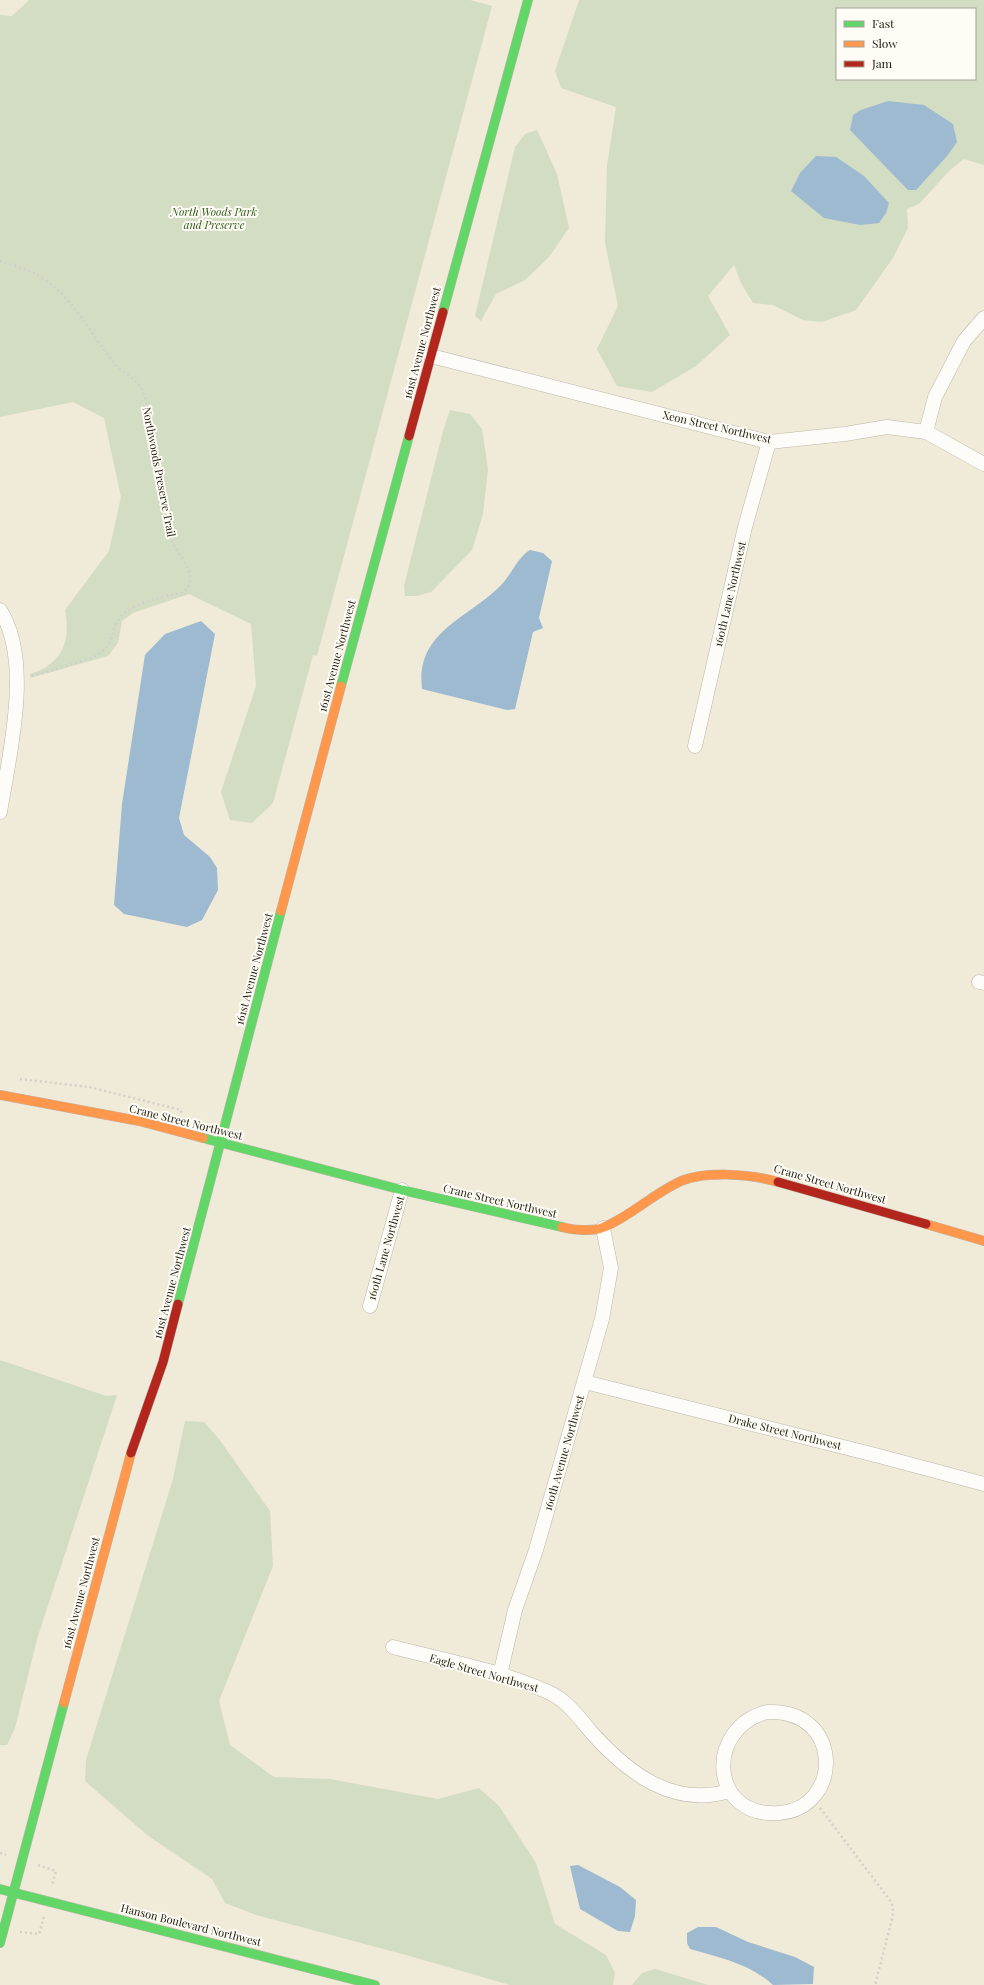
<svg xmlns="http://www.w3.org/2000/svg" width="984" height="1985" font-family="'Playfair Display',serif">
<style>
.green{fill:#d2ddc3;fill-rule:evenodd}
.water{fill:#9dbad0}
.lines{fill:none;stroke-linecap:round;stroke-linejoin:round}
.street-casing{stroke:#bdb7aa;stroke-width:15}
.fast-casing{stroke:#bdb7aa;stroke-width:10}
.slow-casing{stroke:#bdb7aa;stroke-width:10}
.jam-casing{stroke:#bdb7aa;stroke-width:10}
.path{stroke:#d2d0ca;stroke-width:2.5;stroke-dasharray:2 3;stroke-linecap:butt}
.street{stroke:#fdfcf9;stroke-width:14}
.fast{stroke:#63d668;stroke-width:9}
.slow{stroke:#ff974d;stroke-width:9}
.jam{stroke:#b3261e;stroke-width:9}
.labels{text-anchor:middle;stroke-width:4;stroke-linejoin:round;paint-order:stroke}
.park-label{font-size:11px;font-style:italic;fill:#2b5718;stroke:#fefcf5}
.street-label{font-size:11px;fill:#201b0f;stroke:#fefcf5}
</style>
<rect width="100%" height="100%" fill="#f0ead8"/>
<g class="green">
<path d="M29 0H470L492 6 317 656 313 655 273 803 252 823 230 820 221 792 256 686 251 624 189 594 133 613 122 621 118 643 108 656 30 678V674C62 664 71 642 65 610L109 551 121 497 104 418 73 402 0 417V15L12 16Z"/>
<path d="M579 0H984V165L964 159 950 170 919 204 907 209 908 228 893 258 856 310 822 322 803 320 773 305 753 303 741 283 734 265 708 296 730 335 696 366 652 392 617 386 597 349 618 306 605 243 607 166 616 107 561 88 555 71ZM837 9H975V79H837Z"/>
<polygon points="537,130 557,174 569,228 549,257 525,280 496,294 481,321 475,316 515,147 525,134"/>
<polygon points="450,410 470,414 482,429 488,469 483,514 472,550 431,592 416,596 405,596 404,586 443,431"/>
<polygon points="0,1360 106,1396 117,1395 37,1639 15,1728 7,1745 0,1745"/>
<polygon points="185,1421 204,1422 219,1439 270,1511 273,1566 219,1701 230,1745 274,1777 330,1779 438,1799 479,1788 499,1806 536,1863 555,1924 606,1955 615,1973 613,1985 510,1985 406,1955 256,1915 225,1903 212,1879 147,1835 85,1781 86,1760 173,1479"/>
<polygon points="655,1969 708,1985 632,1985 642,1973"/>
</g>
<g class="water">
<polygon points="888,101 924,105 953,124 957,142 947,156 916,190 908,190 850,130 853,115 861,110"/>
<polygon points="816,156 836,157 864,176 889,203 886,213 879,223 860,225 824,218 791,191 800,173"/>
<path d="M530 550 543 553 552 561 539 618 543 628 533 632 515 709 507 710 422 689C415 630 471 618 503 583 512 573 518 557 530 550Z"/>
<polygon points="201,621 215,634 179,818 184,835 210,857 217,868 218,890 202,920 187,927 124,914 114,905 122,804 145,655 165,634"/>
<polygon points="578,1865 620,1887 636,1900 635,1916 630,1932 618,1931 580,1909 570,1866"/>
<path d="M698 1927H716L748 1942 795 1957 814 1967 813 1984 773 1985C749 1963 720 1958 690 1949L687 1943V1933Z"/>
</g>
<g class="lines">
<defs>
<g id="street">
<polyline points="431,356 769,442 845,434 887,427 926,432 935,397 964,341 984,318"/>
<polyline points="926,432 984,464"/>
<path d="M0 610C33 661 9 756 0 812"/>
<polyline points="695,746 745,527 769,442"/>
<polyline points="979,982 984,983"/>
<polyline points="370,1306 402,1190"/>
<polyline points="585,1382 879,1456 984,1484"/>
<path d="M393 1647C443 1660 502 1671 548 1692 567 1700 579 1718 592 1733 628 1773 673 1808 729 1791"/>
<polyline points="500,1675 515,1610 536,1550 602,1319 611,1268 603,1228"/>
<path d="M767 1712C843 1708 844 1808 779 1813 709 1818 705 1728 767 1712Z"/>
</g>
<g id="fast">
<polyline points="443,312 528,0"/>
<polyline points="341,686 409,436"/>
<polyline points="203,1138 402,1190 562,1227"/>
<polyline points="178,1304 281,911"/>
<polyline points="0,1889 375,1985"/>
<polyline points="0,1943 64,1703"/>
</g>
<g id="slow">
<polyline points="281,911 341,686"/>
<polyline points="0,1095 139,1121 203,1138"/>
<polyline points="926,1224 984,1241"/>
<path d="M562 1227C572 1230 594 1232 604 1227 629 1217 652 1195 677 1183 703 1170 751 1174 778 1182"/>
<polyline points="64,1703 131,1453"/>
</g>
<g id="jam">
<polyline points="409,436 443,312"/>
<polyline points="778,1182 926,1224"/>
<polyline points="131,1453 163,1362 178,1304"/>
</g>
</defs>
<use href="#street" class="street-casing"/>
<use href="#fast" class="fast-casing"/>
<use href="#slow" class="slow-casing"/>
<use href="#jam" class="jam-casing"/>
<g class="path">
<path d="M0 261C14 266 30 269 42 278 74 298 91 335 114 363 121 371 133 377 139 385 148 398 151 422 154 438 159 462 165 487 169 512 170 520 170 528 171 536 174 556 203 572 184 592 163 597 127 602 116 624 111 637 112 644 100 653 92 659 84 660 75 663 60 668 45 673 30 676"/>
<polyline points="20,1079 89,1087 181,1110 182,1114"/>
<polyline points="820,1808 892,1903 893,1911 892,1919 875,1985"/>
<polyline points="0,1853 6,1855"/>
<polyline points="38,1865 56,1871 52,1885"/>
<polyline points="20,1932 39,1934 44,1917"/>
</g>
<use href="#street" class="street"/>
<use href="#fast" class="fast"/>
<use href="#slow" class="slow"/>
<use href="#jam" class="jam"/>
</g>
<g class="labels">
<g class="park-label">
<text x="214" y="216">North Woods Park<tspan x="214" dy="13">and Preserve</tspan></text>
</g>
<g class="street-label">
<text transform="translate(422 343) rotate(-75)" y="4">161st Avenue Northwest</text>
<text transform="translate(717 427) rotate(13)" y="4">Xeon Street Northwest</text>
<text transform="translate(159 472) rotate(79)" y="4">Northwoods Preserve Trail</text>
<text transform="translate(730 594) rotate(-77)" y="4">160th Lane Northwest</text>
<text transform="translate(337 656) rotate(-75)" y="4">161st Avenue Northwest</text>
<text transform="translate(254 969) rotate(-75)" y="4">161st Avenue Northwest</text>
<text transform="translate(186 1122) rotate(14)" y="4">Crane Street Northwest</text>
<text transform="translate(830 1184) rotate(16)" y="4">Crane Street Northwest</text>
<text transform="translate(500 1201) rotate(13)" y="4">Crane Street Northwest</text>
<text transform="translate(386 1248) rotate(-74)" y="4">160th Lane Northwest</text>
<text transform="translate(172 1283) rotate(-75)" y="4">161st Avenue Northwest</text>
<text transform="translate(785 1432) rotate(14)" y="4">Drake Street Northwest</text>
<text transform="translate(564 1453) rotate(-74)" y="4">160th Avenue Northwest</text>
<text transform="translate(81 1593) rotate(-75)" y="4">161st Avenue Northwest</text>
<text transform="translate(484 1673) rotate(16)" y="4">Eagle Street Northwest</text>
<text transform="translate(191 1925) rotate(14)" y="4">Hanson Boulevard Northwest</text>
</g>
</g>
<rect x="836" y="8" width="140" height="72" fill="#fefcf5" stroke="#a5a299"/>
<rect x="844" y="21" width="20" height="6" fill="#63d668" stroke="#a5a299"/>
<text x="872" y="28" font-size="12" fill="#201b0f">Fast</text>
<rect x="844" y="41" width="20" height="6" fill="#ff974d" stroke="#a5a299"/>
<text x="872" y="48" font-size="12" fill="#201b0f">Slow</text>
<rect x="844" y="61" width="20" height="6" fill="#b3261e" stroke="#a5a299"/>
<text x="872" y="68" font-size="12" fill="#201b0f">Jam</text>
</svg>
